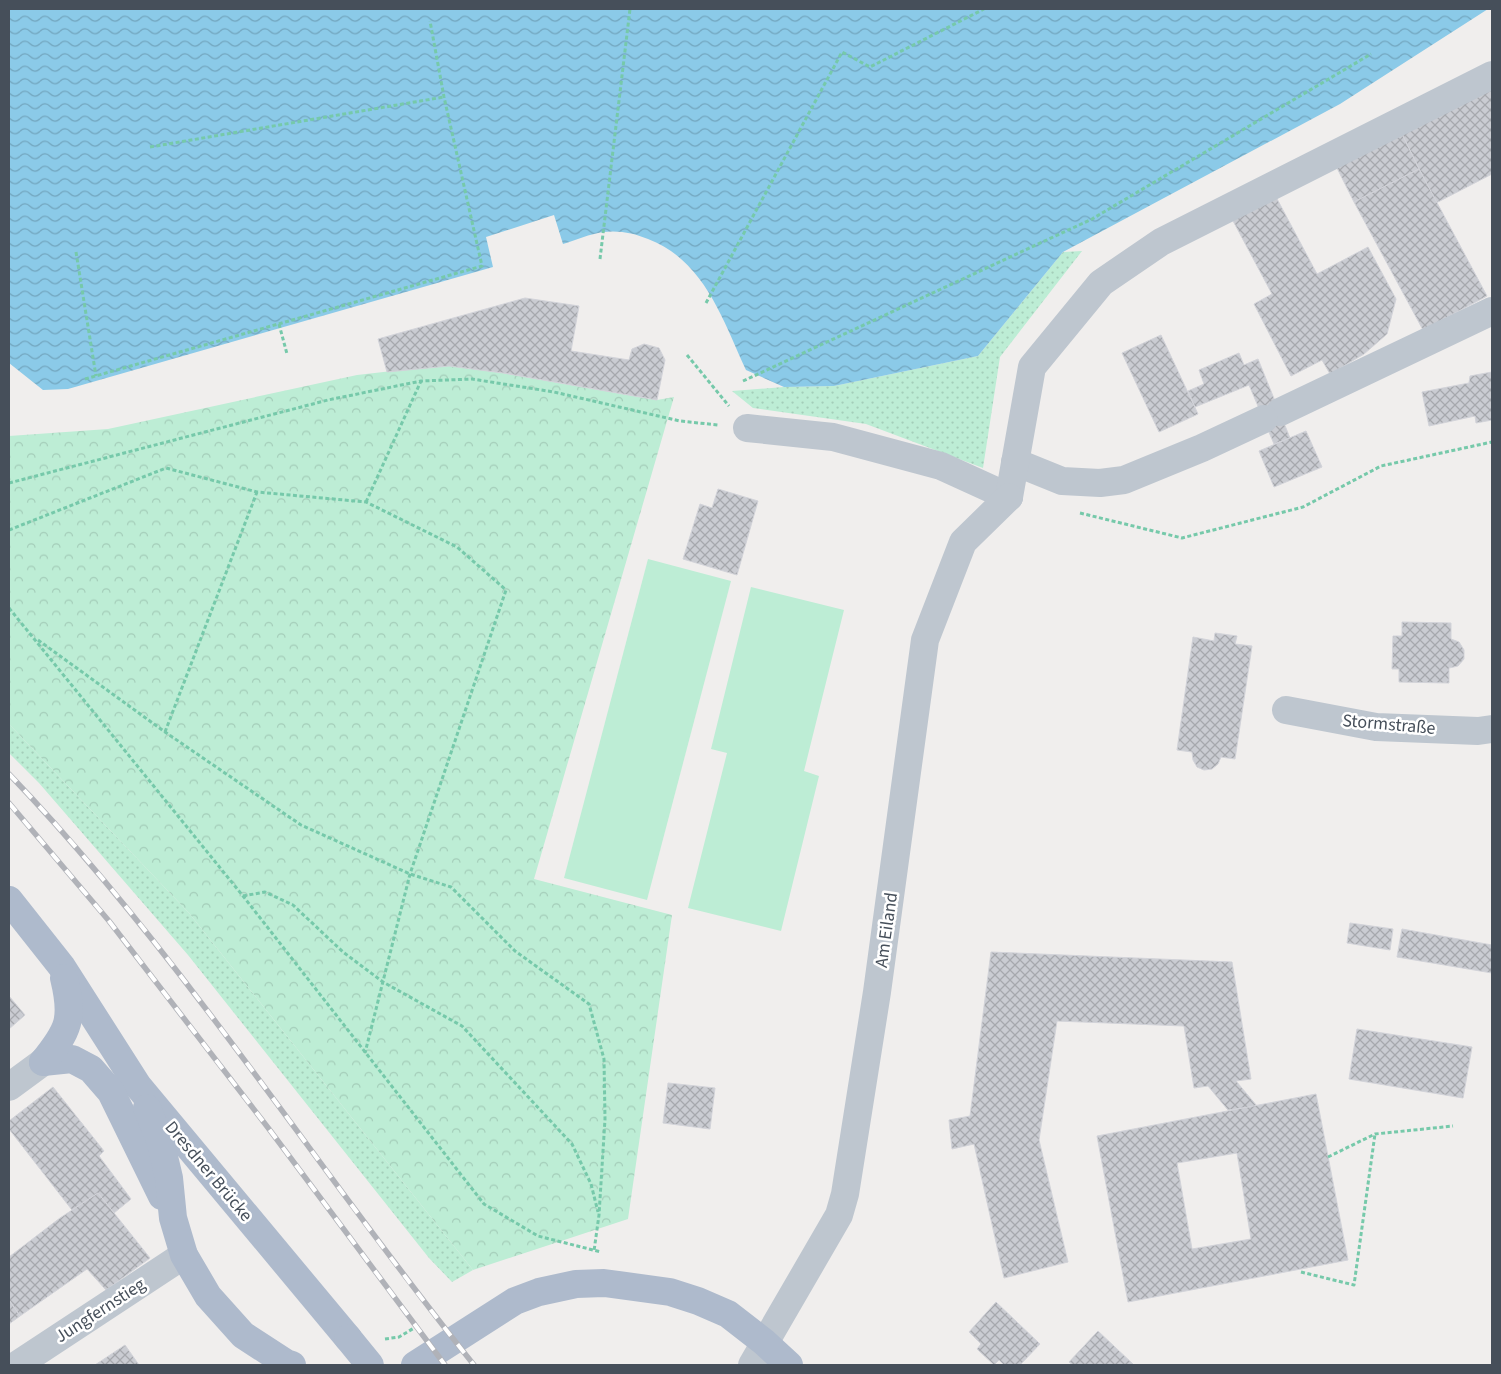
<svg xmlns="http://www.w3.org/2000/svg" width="1501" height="1374" font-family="'Source Sans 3',sans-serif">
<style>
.grass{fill:url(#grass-dots)}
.park{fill:url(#park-crowns)}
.pitch{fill:#bdedd5}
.water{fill:url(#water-waves)}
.building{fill:url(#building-cross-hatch);stroke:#d2d3d9;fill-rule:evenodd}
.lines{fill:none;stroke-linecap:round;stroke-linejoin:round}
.path{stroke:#76c9aa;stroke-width:3;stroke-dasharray:4 2.5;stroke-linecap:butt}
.minor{stroke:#bec6cf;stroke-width:28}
.major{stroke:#aebacc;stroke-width:28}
.rail-casing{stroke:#b0b2b8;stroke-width:5.5}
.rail{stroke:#fff;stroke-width:4;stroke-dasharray:11;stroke-linecap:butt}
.major-bridge{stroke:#aebacc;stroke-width:28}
.labels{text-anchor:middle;stroke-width:5;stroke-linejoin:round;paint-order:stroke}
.street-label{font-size:18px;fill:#464f5a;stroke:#fff}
</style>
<defs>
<pattern id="grass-dots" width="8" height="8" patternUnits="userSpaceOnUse" patternTransform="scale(1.25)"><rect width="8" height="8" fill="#bdedd5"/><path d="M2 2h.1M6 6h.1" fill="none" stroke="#a4cdb9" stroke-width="1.8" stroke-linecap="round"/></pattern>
<pattern id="park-crowns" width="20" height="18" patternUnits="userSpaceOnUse" patternTransform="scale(1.25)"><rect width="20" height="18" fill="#bdedd5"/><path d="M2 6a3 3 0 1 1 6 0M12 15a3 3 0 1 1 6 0" fill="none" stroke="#a4cdb9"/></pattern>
<pattern id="water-waves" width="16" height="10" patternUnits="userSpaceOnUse" patternTransform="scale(1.25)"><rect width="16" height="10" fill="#8bcae8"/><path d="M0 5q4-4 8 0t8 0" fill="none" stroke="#73a6bf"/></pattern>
<pattern id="building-cross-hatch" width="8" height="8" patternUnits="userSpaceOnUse" patternTransform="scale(1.25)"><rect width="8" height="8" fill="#caccd2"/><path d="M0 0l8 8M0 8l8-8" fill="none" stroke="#a6a8ad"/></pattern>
</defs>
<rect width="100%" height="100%" fill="#f0eeed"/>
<g class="grass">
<polygon points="1082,251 1000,357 983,468 866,424 753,408 732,391 784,387 834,386 978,356 1063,252"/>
<polygon points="9,724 189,913 473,1270 452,1282 429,1258 188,955 39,783 9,753"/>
</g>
<polygon class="park" points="445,365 503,373 657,400 674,397 534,879 672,915 628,1219 473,1270 189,913 9,724 9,436 108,429 357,375"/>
<g class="pitch">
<polygon points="648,559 731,581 647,900 564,878"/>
<polygon points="751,587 844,610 804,771 819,776 781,931 688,908 727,753 711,749"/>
</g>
<path class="water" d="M9 9H1488L1340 104 1063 252 978 356 834 386 784 387 746 370C723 320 704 260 648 239 634 233 619 230 603 232 590 234 576 240 563 244L554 215 486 237 493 267 68 389 43 390 9 363Z"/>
<g class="building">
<polygon points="1492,84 1492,174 1436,203 1400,130"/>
<polygon points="1400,130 1419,169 1354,202 1335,164"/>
<polygon points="1419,169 1487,296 1423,330 1354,202"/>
<polygon points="1275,195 1317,274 1368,247 1396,299 1387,334 1364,354 1330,374 1322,360 1291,376 1254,304 1272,294 1232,219"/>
<polygon points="525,298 579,306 571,351 629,360 632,349 644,344 659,348 665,360 657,400 503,373 449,366 387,372 378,339"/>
<polygon points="1161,335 1198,414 1159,432 1122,353"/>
<polygon points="1239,353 1244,365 1258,359 1290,438 1274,444 1249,385 1195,407 1188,391 1204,384 1199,370"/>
<polygon points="1492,372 1492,420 1476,423 1475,416 1429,426 1422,392 1469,383 1470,376"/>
<polygon points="1306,431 1322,467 1274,487 1259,451"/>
<polygon points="718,489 758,501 737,575 683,559 700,504 712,508"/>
<polygon points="1402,622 1451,623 1451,639 1459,642 1464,650 1464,659 1458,666 1449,668 1449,683 1399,682 1399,669 1392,669 1393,636 1402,636"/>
<polygon points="1215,633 1237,636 1235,644 1252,646 1235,759 1221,757 1218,764 1212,769 1204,770 1197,767 1193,760 1192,752 1177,750 1193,637 1214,641"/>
<polygon points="1350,923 1393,929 1390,950 1347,943"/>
<polygon points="1402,929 1492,945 1492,973 1397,957"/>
<polygon points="991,952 1232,962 1251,1079 1236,1081 1257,1106 1228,1110 1208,1086 1194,1088 1184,1026 1057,1021 1039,1140 1068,1262 1004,1278 974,1144 952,1149 949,1120 970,1116"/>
<polygon points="9,996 25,1015 9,1029"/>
<polygon points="1357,1029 1472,1047 1463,1098 1349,1079"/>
<polygon points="668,1083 715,1088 710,1129 663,1123"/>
<polygon points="53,1087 104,1151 99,1156 131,1199 114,1213 98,1193 72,1210 9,1129 9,1121"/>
<path d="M1316 1094 1348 1260 1128 1302 1097 1136ZM1237 1153 1251 1239 1192 1249 1177 1163Z"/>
<polygon points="98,1193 150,1258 106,1290 87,1269 20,1316 9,1300 9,1257 60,1218"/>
<polygon points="9,1300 20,1316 9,1324"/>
<polygon points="996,1302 1040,1344 1020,1365 1004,1365 999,1360 994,1365 977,1349 981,1344 969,1332"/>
<polygon points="1098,1331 1134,1365 1073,1365 1069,1362"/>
<polygon points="125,1345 139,1365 95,1365"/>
</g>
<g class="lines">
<g class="path">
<polyline points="150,147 444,97"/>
<polyline points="76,252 96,376"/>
<polyline points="600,259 630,9"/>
<polyline points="706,303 842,52 870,67 984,9"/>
<polyline points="279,324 287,354"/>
<polyline points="687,355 729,406"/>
<polyline points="85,379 482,266 444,97 430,21"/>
<polyline points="743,381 1092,219 1371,54"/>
<polyline points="9,483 328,400 421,381 472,379 554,392 680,421 718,425"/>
<polyline points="366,502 421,381"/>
<polyline points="1080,513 1182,538 1303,507 1381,466 1492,442"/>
<polyline points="9,530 166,468 257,492 366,502 457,547 506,590 410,874 365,1053"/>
<polyline points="9,608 243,896 484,1204 538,1236 601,1252"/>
<polyline points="38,640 165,732 301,825 410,874 451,887 515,951 589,1004 604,1059 605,1119 599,1215 594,1251"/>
<polyline points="165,732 257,492"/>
<polyline points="243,896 265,892 293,905 343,952 383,982 462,1026 572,1144 591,1184 598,1212"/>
<polyline points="1328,1157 1375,1134 1453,1126"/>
<polyline points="1301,1272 1354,1285 1375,1134"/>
<polyline points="385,1339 399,1337 414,1328"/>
</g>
<g class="minor">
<polyline points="1280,412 1492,311"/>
<polyline points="747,428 833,437 941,466 1009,497"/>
<polyline points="1015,462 1062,481 1100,483 1124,480 1202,448 1264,419"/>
<polyline points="1009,497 1032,367 1101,283 1161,242 1492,75"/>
<polyline points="1286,710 1376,727 1478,731 1492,729"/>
<polyline points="9,1087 43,1062"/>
<polyline points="17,1365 184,1255"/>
<polyline points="752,1365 839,1215 845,1194 877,992 925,640 963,542 1009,497"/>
</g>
<g class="major">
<polyline points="9,900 62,967 138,1086 348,1338"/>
<polyline points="43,1062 72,1059 91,1069 111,1092 162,1196"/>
<path d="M43 1062C69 1030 74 1019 64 978"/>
<polyline points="147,1108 160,1140 169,1178 173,1218 184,1255 208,1296 243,1335 286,1363 292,1365"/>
<polyline points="415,1365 515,1301 539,1292 576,1284 604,1283 670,1292 698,1301 728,1314 764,1342 789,1365"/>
</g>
<defs>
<g id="rail">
<path d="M9 774C80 848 144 927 206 1009 296 1127 381 1249 474 1365"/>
<polyline points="9,803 109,921 269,1129 445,1365"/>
</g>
</defs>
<use href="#rail" class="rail-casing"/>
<use href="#rail" class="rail"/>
<polyline class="major-bridge" points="348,1338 370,1365"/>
</g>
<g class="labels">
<g class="street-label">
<text transform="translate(1389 724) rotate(5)" y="6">Stormstraße</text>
<text transform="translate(886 930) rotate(-82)" y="6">Am Eiland</text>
<text transform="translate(209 1171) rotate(50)" y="6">Dresdner Brücke</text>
<text transform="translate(100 1310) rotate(-33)" y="6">Jungfernstieg</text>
</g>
</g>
<rect width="1501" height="1374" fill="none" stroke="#464f5a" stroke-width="20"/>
</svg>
